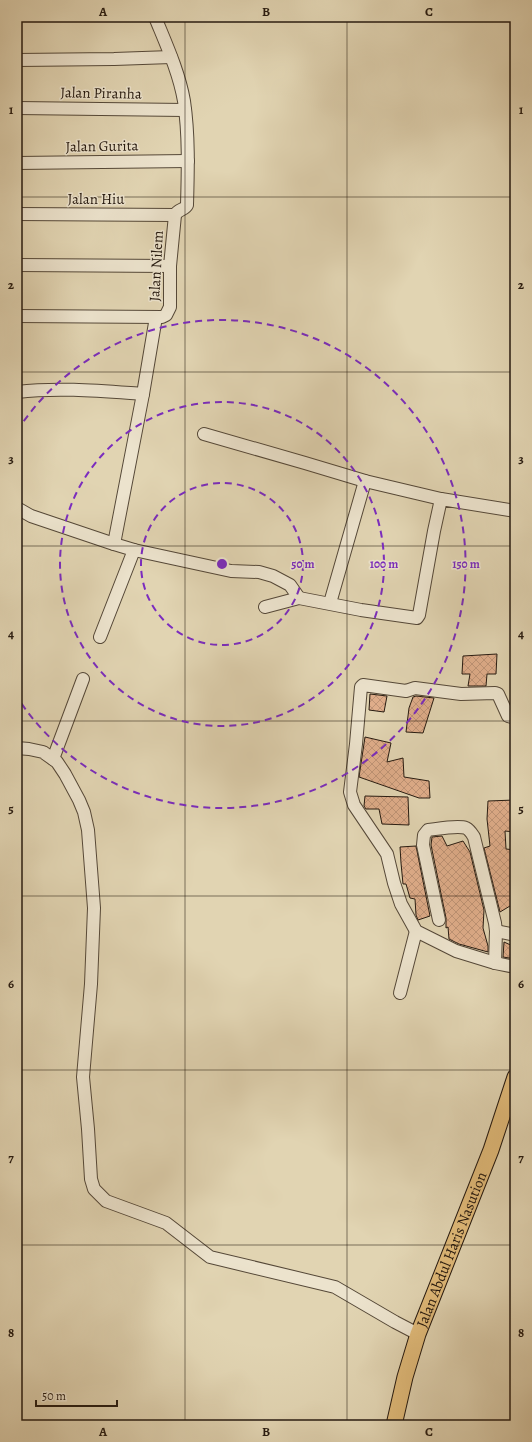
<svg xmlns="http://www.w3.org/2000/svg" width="532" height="1442" font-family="Alegreya,serif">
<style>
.building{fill:url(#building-cross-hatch);stroke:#261a10}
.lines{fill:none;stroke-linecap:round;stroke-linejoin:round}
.minor-casing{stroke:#554838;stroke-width:14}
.major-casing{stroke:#261a10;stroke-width:17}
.minor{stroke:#ece3cd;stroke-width:12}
.major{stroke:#e0ba79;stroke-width:15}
.grid{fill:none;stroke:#261a10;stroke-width:1;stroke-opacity:0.55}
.ring{fill:none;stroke:#7b2cbf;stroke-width:2;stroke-dasharray:7 5}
.labels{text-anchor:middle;stroke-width:3;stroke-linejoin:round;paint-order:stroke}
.street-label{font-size:15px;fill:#261a10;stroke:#ece3cd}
.centre{fill:#7b2cbf;stroke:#ece3cd;stroke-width:2}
.ring-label{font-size:12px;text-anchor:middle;font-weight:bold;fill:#7b2cbf;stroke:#ece3cd;stroke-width:3;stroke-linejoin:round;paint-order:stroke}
.neatline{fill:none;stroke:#261a10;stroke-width:1.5}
.grid-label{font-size:13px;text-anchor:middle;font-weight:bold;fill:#261a10}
</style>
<defs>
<pattern id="building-cross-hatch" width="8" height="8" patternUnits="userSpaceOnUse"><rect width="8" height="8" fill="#dfad8a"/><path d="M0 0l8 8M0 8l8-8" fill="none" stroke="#bf9476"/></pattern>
</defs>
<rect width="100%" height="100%" fill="#e1d4b2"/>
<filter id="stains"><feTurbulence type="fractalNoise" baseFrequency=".005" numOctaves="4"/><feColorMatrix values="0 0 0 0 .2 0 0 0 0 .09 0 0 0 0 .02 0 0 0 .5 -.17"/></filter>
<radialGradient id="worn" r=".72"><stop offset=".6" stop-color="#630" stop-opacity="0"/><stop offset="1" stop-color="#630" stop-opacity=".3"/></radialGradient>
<g class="building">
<polygon points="497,654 496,674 487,674 486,686 468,686 470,674 462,674 463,656"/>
<polygon points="370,694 387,696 384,712 369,710"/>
<polygon points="416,696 434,698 423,733 406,732 409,708 413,697"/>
<polygon points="365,737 391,743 387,762 403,758 404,777 429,781 430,798 419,798 359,777"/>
<polygon points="365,796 408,797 409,825 382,824 379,809 366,809 364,806"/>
<polygon points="515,800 515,832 505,831 506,849 515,850 515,903 500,912 484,848 490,846 487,819 488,801"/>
<polygon points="442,836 447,846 463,841 470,852 484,910 483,928 488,946 488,952 459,944 449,939 448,927 446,928 446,918 431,845 432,837"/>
<polygon points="416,846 430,916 418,920 416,915 415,899 410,898 406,884 403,884 401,863 400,847"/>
<polygon points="504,942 515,947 515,959 503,957"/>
</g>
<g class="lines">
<defs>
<g id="minor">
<polyline points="17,60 114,59 171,57"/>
<polyline points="17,108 185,110"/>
<polyline points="17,163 188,161"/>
<polyline points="17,214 175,215"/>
<polyline points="17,265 170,266"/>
<path d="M17 316 162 317 166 315 170 307V266L175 215C178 209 185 210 187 205 188 170 189 135 184 101 179 72 166 44 155 17"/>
<path d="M17 392C59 387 101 391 143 394"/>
<polyline points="204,434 305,463 365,481 441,499"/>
<polyline points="17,508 31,516 114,544 134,550 100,637"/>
<polyline points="114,544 143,394 156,317"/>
<polyline points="134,550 231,571 259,572 273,576 290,585 299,598"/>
<polyline points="330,603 365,481"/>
<polyline points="265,607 299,598 361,610 417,618 419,615 434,531 441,499 515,511"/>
<polyline points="515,718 508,716 498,694 495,693 461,694 415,688 406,691 363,685 361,687 356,744 350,792 354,805 387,854 394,883 401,904 416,931 456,951 495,963 515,967"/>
<polyline points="17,748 29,749 43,752 57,762 65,774 79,800 84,812 88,830 94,908 91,984 83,1077 88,1129 91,1179 94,1189 106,1201 166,1223 210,1257 335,1287 395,1322 418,1334"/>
<polyline points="53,759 83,679"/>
<path d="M439 920 423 845 424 835 428 830C437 829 458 825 466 828 470 830 472 834 474 837L495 923 496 931 495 963"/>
<polyline points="496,931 515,935"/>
<polyline points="400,993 416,931"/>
</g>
<g id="major">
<path id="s1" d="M394 1425 405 1377 418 1334 491 1150 515 1077"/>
</g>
</defs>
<use href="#minor" class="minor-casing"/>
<use href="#major" class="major-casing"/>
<use href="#minor" class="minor"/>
<use href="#major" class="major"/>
</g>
<path class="grid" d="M185 17V1425M347 17V1425M17 197H515M17 372H515M17 546H515M17 721H515M17 896H515M17 1070H515M17 1245H515"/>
<g class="ring">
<circle cx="222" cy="564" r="81"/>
<circle cx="222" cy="564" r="162"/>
<path d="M17 431A244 244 0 1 1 17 697"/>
</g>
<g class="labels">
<g class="street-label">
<text transform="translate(101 93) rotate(1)" y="5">Jalan Piranha</text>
<text transform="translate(102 146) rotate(-1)" y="5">Jalan Gurita</text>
<text x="96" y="204">Jalan Hiu</text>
<text transform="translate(156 266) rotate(-87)" y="5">Jalan Nilem</text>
<text dy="5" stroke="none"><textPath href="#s1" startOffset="185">Jalan Abdul Haris Nasution</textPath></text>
</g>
</g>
<circle cx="222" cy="564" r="6" class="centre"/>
<g class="ring-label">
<text x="303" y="568">50 m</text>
<text x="384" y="568">100 m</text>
<text x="466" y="568">150 m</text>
</g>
<rect width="532" height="1442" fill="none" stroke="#e1d4b2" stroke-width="44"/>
<path d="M36 1400v6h81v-6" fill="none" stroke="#261a10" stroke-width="2"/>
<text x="42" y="1400" font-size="12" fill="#261a10" stroke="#ece3cd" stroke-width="3" paint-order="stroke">50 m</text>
<rect x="22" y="22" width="488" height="1398" class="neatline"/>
<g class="grid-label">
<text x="103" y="16">A</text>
<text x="266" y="16">B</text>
<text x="429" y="16">C</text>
<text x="11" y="114">1</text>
<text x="521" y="114">1</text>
<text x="11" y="289">2</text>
<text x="521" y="289">2</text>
<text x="11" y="463">3</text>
<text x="521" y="463">3</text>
<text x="11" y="638">4</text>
<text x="521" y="638">4</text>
<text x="11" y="813">5</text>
<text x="521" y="813">5</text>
<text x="11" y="988">6</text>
<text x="521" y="988">6</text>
<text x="11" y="1162">7</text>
<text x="521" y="1162">7</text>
<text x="11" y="1337">8</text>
<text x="521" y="1337">8</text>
<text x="103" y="1436">A</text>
<text x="266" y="1436">B</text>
<text x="429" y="1436">C</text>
</g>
<rect width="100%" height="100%" filter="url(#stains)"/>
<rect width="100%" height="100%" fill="url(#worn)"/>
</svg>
